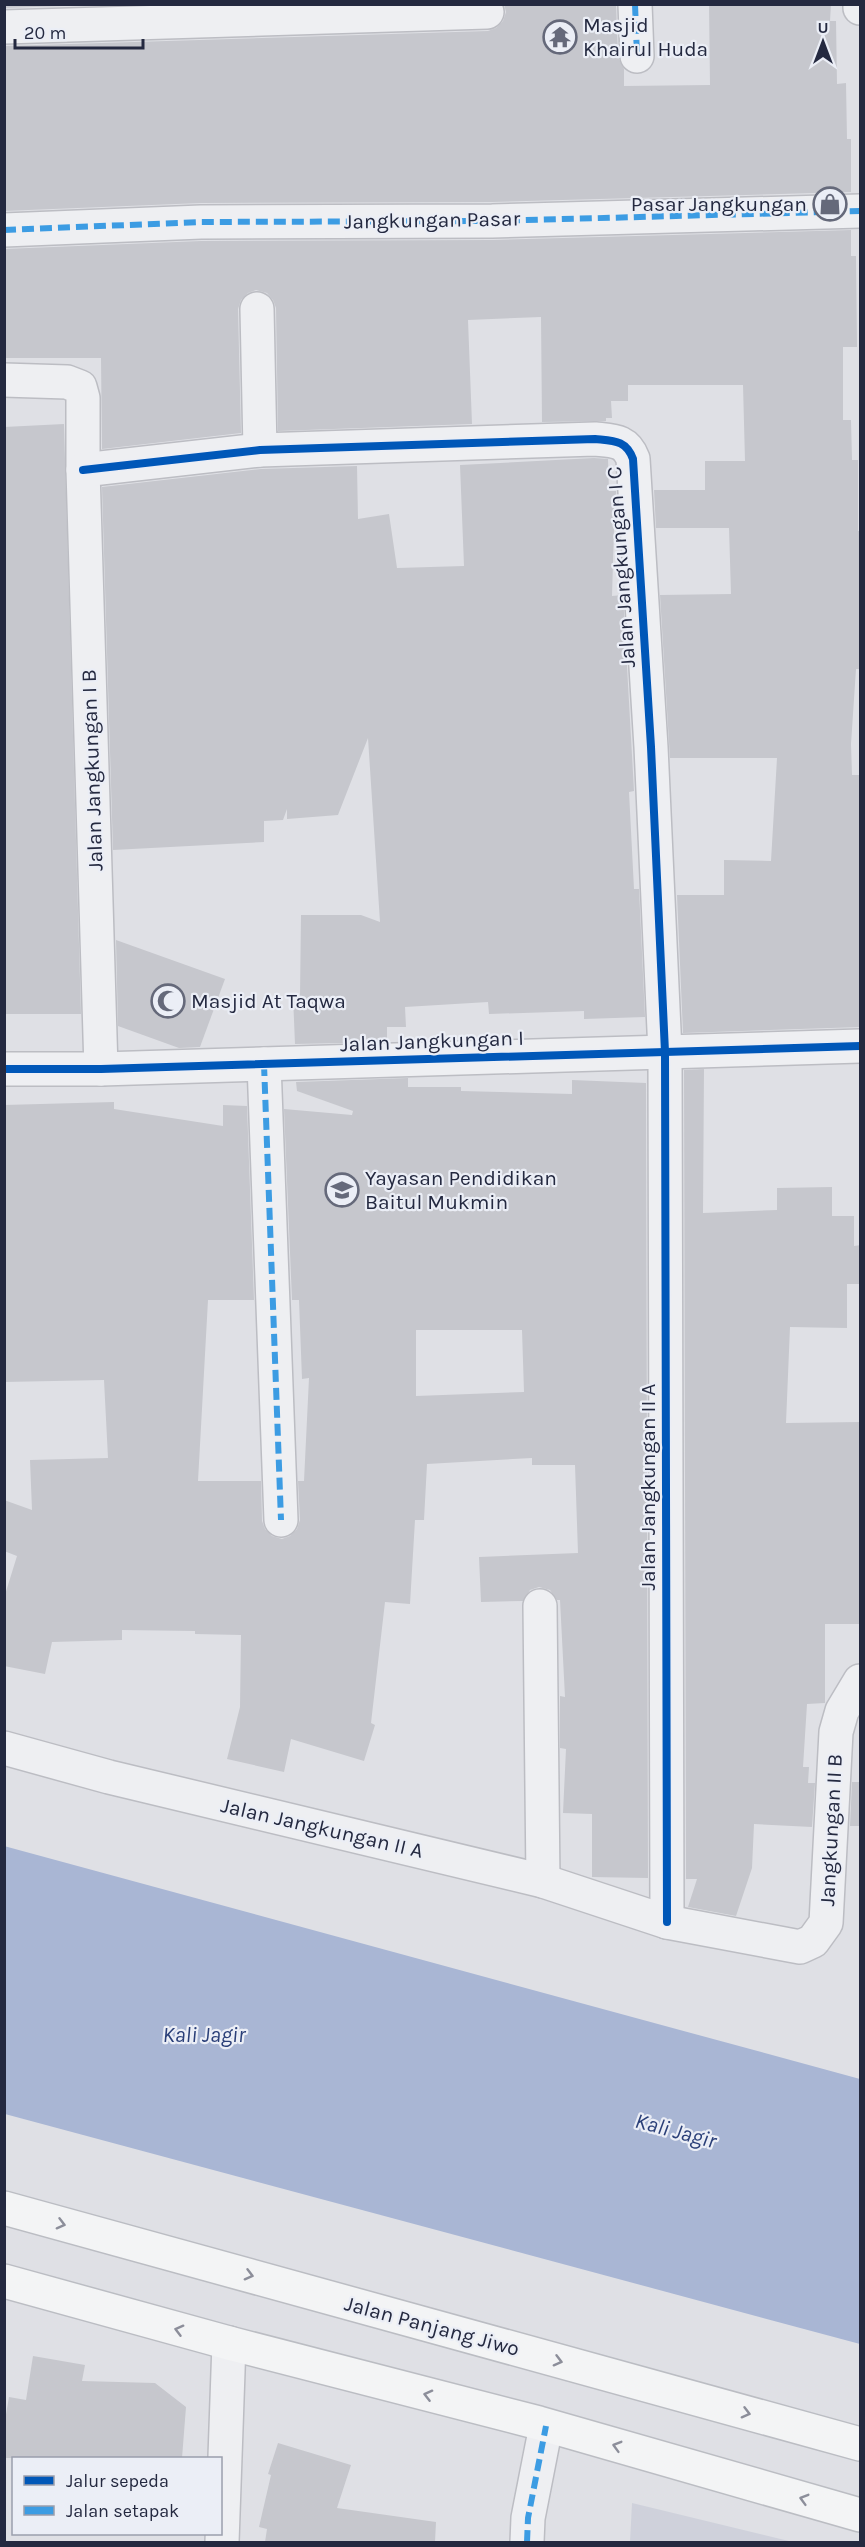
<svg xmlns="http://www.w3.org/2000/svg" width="865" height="2547" font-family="Karla,sans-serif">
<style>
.built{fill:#cfd1db}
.water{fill:#a9b6d4}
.building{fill:#c6c7cd;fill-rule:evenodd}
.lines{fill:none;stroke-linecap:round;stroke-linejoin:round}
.street-casing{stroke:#bcbdc3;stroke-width:36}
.primary-casing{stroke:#bbbdc3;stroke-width:36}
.street{stroke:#eeeff2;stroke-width:33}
.primary{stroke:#f3f4f5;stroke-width:33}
.quiet{stroke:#3c9ce3;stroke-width:6;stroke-dasharray:12 6;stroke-linecap:butt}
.cycleway-casing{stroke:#ebeef6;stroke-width:11}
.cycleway{stroke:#0057b8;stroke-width:8}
.oneway{stroke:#8c8e9a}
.labels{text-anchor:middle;stroke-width:4.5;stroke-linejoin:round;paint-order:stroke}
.poi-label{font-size:21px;fill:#242940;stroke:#ebeef6;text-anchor:start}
.street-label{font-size:21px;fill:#242940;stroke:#ebeef6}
.water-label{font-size:22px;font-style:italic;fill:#2a3f78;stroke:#ebeef6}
</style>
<rect width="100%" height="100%" fill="#dfe0e5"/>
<polygon class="built" points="632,2503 793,2542 630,2542"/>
<polygon class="water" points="4,1846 860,2079 860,2344 5,2114"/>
<g class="building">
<polygon points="4,4 124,4 4,8"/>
<polygon points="504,4 616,4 618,57 624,69 624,86 710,85 709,4 831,4 830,21 836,21 837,84 846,83 847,139 851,139 851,192 492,202 201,203 4,211 4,46 488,31 496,28 503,21 506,12"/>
<polygon points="851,230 851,256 856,256 857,347 843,347 843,420 851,420 852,460 858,460 858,531 860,531 861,669 856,669 851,744 852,775 861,775 861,1027 683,1033 677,895 724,895 724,860 771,861 777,758 670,758 660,595 731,594 729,528 656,528 654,490 705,490 705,461 745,461 743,385 628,385 628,401 611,401 612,418 606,418 606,421 542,422 541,317 468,320 472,424 278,431 276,308 273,300 267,293 256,290 248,293 241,300 238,309 241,433 102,449 101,358 4,358 4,249 201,241 493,240"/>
<polygon points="64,424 81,1014 4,1014 4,427"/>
<polygon points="594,458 608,459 609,491 616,491 618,528 614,528 612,596 623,595 634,791 629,792 634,889 639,889 645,1017 584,1019 584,1011 489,1014 488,1002 405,1007 406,1027 387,1027 387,1042 295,1044 293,996 300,996 301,915 361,915 380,922 368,738 338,815 287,819 287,809 283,820 264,821 264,842 113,850 102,487 261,469 357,466 358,519 389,514 397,568 464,566 460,465"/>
<polygon points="116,940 225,979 200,1047 179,1048 118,1026"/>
<polygon points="704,1069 703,1213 777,1210 777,1188 832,1187 832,1216 854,1216 854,1246 861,1245 861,1284 847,1284 847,1328 790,1327 786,1423 861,1422 861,1624 825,1624 825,1703 807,1704 803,1767 809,1767 808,1783 815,1783 812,1827 754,1824 752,1868 736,1916 688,1907 697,1879 686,1879 684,1070"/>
<path d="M408 1078V1087H461V1091L572 1094V1080L646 1083 648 1878 592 1877V1814L563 1813 566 1749 560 1748V1696L565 1697 560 1600H557L550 1590 539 1587 530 1590 523 1601 481 1602 479 1557 578 1553 575 1465H532V1458L427 1464 424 1520H415L410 1604 385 1602 371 1723 375 1725 364 1761 291 1739 284 1772 227 1759 240 1707 241 1635 195 1634V1631L122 1630V1640L52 1642 45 1674 4 1666V1598L17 1556 4 1551V1500L32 1510 30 1460 108 1458 104 1380 4 1382V1105L114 1102V1109L223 1126V1105L247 1106 254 1300H208L198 1481H261L262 1521 265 1529 272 1536 282 1539 290 1536 297 1529 300 1520 298 1481H304L309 1378 302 1379 299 1300H292L284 1109 352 1115 353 1111 297 1091 296 1082ZM416 1330H522L524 1392 416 1396Z"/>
<polygon points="852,1782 861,1782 861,1826 850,1826"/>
<polygon points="33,2356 85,2365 82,2381 155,2383 186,2407 182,2458 4,2458 4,2426 9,2397 26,2400"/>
<polygon points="278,2443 351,2465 337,2508 436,2522 435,2542 265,2542 267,2529 259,2527 271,2475 268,2474"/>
</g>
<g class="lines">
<defs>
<g id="street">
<polyline points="635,4 637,56"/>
<polyline points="860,4 860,8"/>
<polyline points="4,27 487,12"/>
<polyline points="4,230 201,222 492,221 860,211"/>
<polyline points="257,309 260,450"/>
<polyline points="4,380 67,382 80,387 83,398 83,470 101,1069"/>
<path d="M83 470 260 450 595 439C614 441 626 440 633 459L651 747 665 1052 667 1922"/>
<polyline points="264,1064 281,1520"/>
<polyline points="4,1069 101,1069 860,1046"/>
<polyline points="540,1606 543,1881"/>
<polyline points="4,1748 109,1777 543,1881 667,1922 800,1947 813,1941 826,1923 836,1732 842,1711 860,1681"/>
<polyline points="222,2542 229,2343"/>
<polyline points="527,2542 528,2518 546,2426"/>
</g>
<g id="primary">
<polyline points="4,2208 860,2444"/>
<polyline points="4,2281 229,2343 539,2423 860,2515"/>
</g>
</defs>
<use href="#street" class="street-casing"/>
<use href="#primary" class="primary-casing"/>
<use href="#street" class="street"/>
<use href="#primary" class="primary"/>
<g class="quiet">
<polyline points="635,4 637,56"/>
<polyline points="4,230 201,222 492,221 860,211"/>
<polyline points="264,1064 281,1520"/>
<polyline points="527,2542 528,2518 546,2426"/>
</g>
<defs>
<g id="cycleway">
<path d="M83 470 260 450 595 439C614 441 626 440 633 459L651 747 665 1052 667 1922"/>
<polyline points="4,1069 101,1069 860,1046"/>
</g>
</defs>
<use href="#cycleway" class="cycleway-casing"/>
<use href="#cycleway" class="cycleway"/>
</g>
<defs><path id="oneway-chevron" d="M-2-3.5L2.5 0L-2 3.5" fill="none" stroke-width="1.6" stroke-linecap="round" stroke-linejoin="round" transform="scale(1.5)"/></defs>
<g class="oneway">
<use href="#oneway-chevron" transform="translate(61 2224) rotate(15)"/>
<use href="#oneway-chevron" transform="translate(249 2275) rotate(15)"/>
<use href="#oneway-chevron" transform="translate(179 2330) rotate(-165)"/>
<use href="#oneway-chevron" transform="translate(558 2361) rotate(15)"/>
<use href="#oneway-chevron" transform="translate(428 2395) rotate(-166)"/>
<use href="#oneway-chevron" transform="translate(746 2413) rotate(15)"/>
<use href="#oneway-chevron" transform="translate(617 2446) rotate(-164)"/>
<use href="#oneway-chevron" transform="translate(804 2499) rotate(-164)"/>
</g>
<defs>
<symbol id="temple-ring" viewBox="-11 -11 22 22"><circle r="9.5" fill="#ebeef6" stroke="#65697a" stroke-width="1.5"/><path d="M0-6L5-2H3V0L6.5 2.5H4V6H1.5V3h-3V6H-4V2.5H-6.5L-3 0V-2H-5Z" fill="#65697a"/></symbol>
<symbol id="shop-ring" viewBox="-11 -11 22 22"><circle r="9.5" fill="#ebeef6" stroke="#65697a" stroke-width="1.5"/><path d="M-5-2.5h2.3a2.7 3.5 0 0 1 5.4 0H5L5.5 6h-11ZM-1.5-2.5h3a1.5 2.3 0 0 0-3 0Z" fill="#65697a"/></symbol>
<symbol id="mosque-ring" viewBox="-11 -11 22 22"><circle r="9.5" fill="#ebeef6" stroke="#65697a" stroke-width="1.5"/><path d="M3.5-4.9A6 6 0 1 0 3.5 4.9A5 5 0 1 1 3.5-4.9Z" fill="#65697a"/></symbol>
<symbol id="school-ring" viewBox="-11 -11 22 22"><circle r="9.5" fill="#ebeef6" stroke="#65697a" stroke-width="1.5"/><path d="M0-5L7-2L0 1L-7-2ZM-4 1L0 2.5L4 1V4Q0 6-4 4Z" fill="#65697a"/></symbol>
</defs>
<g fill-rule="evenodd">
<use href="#temple-ring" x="541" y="18" width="38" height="38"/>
<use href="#shop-ring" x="811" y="185" width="38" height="38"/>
<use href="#mosque-ring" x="149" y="982" width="38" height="38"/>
<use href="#school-ring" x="323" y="1171" width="38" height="38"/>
</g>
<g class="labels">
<g class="poi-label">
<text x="583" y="32">Masjid<tspan x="583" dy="24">Khairul Huda</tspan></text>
<text x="807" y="211" text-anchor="end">Pasar Jangkungan</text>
<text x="191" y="1008">Masjid At Taqwa</text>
<text x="365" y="1185">Yayasan Pendidikan<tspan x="365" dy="24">Baitul Mukmin</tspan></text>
</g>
<g class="street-label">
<text transform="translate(432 220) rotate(-1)" y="7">Jangkungan Pasar</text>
<text transform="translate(621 567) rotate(-94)" y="7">Jalan Jangkungan I C</text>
<text transform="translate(92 770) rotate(-92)" y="7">Jalan Jangkungan I B</text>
<text transform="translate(432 1041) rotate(-2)" y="7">Jalan Jangkungan I</text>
<text transform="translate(648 1487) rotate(-90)" y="7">Jalan Jangkungan II A</text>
<text transform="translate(322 1828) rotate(13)" y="7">Jalan Jangkungan II A</text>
<text transform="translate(831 1830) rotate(-87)" y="7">Jangkungan II B</text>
<text transform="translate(432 2326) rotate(15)" y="7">Jalan Panjang Jiwo</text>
</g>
<g class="water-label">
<text x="204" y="2042">Kali Jagir</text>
<text transform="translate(676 2130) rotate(15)" y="8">Kali Jagir</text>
</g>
</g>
<rect width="865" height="2547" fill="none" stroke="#242940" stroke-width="12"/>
<rect x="12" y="2457" width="210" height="78" fill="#ebeef6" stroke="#9b9fad" stroke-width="1.5"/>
<rect x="24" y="2476" width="30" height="9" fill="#0057b8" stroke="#9b9fad" stroke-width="1.5"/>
<text x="66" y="2487" font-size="18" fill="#242940">Jalur sepeda</text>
<rect x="24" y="2506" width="30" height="9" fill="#3c9ce3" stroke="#9b9fad" stroke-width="1.5"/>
<text x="66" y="2517" font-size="18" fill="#242940">Jalan setapak</text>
<g transform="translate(823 42)" stroke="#ebeef6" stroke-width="4.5" paint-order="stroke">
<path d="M0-4.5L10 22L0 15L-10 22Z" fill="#242940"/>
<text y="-9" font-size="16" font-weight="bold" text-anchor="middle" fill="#242940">U</text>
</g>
<path d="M15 39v9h128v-9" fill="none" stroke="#242940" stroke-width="3"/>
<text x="24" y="39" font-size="18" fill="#242940" stroke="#ebeef6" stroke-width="4.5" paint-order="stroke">20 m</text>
</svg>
